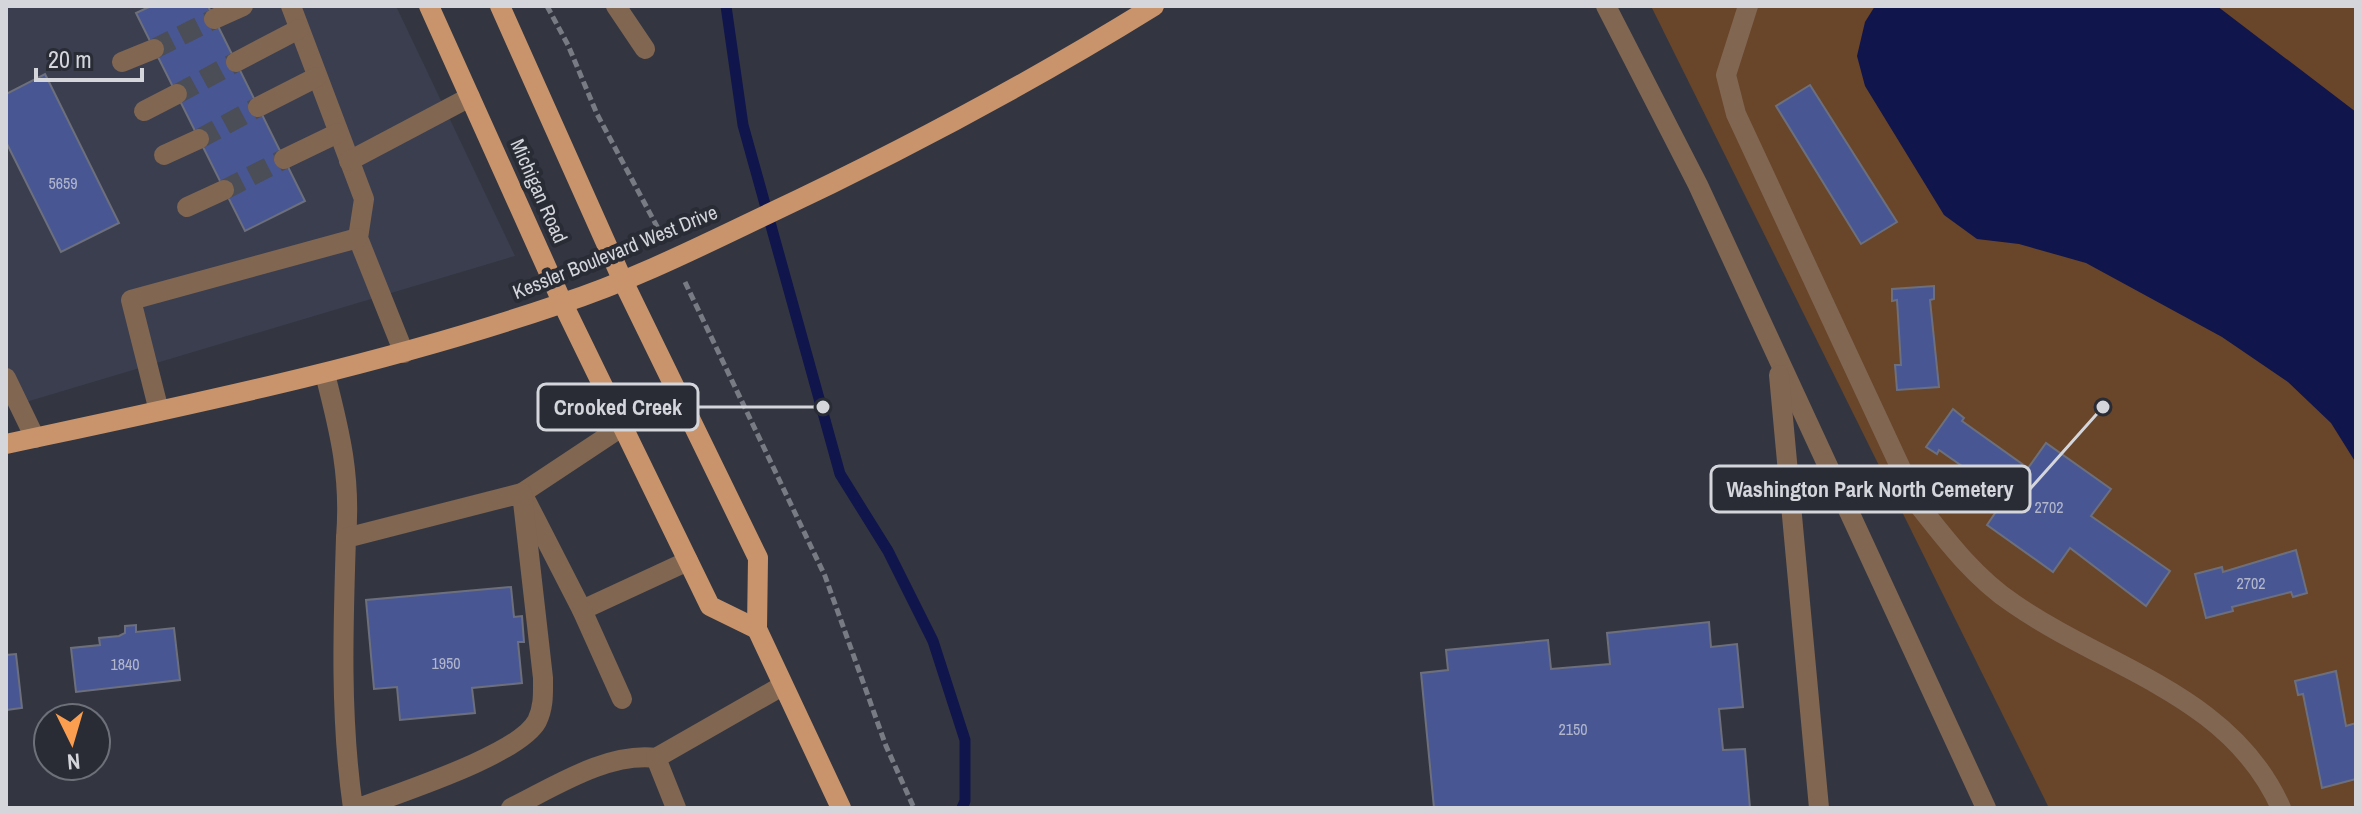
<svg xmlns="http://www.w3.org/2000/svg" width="2362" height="814" font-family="'Archivo Narrow',sans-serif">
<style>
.built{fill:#3a3e4e}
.green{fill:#694529}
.water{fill:#10154c}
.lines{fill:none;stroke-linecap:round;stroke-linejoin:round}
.stream{stroke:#10154c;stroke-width:11}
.building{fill:#485794;stroke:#6d707c;stroke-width:2}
.minor-tunnel{stroke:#4b4e57;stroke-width:20;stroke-dasharray:20 10;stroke-linecap:butt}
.path{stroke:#797b84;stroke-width:5;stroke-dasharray:8 4;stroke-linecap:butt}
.minor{stroke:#816652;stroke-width:20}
.major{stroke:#c9946b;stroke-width:20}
.labels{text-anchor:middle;stroke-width:8;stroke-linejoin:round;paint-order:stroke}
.number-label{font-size:16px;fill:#b1b6ca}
.street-label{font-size:20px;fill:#d4d6dc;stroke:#292c35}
.leader{fill:none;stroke:#d4d6dc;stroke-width:3}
.callout-dot{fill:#d4d6dc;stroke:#292c35;stroke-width:3}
.callout{fill:#292c35;stroke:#d4d6dc;stroke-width:3}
.callout-label{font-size:22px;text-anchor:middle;font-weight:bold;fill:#d4d6dc}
</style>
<rect width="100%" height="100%" fill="#333640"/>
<polygon class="built" points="6,6 396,6 515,256 6,408"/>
<polygon class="green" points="1651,6 2356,6 2356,808 2049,808"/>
<polygon class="water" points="1875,6 2217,6 2356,112 2356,463 2331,423 2288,382 2222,337 2086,263 2019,244 1977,239 1944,215 1865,86 1857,56 1865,22"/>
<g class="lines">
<polyline class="stream" points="726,6 743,125 840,474 888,551 933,641 965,740 965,801 962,808"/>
</g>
<g class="building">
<polygon points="151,6 208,6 305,201 245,231 136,13"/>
<polygon points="45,74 119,223 61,252 6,142 6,94"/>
<polygon points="1810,85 1897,222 1861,244 1776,106"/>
<polygon points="1934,286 1934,299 1930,300 1939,387 1897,390 1895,365 1901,365 1897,300 1892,301 1892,289"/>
<polygon points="1953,409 1964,418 1962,421 2028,468 2046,443 2111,489 2091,516 2170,571 2146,606 2070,548 2053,572 1987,525 2006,497 1939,450 1937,454 1926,447"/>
<polygon points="2296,550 2307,593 2293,597 2291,592 2232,607 2233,611 2206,618 2195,574 2222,567 2223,572"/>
<polygon points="511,587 514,617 522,616 524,642 518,642 522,683 472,688 475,713 400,720 397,687 374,689 366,600"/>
<polygon points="1709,622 1711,647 1737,644 1743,707 1719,709 1723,750 1745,749 1750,808 1434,808 1421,673 1448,670 1446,650 1548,640 1551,669 1610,664 1607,633"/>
<polygon points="136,625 136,632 174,628 180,680 76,692 71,648 100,645 99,638 119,636 125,633 125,626"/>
<polygon points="16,654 22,708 6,710 6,655"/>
<polygon points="2336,671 2346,726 2356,723 2356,779 2322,788 2303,694 2298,695 2295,681"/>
</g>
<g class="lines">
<g class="minor-tunnel">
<polyline points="154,49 214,19"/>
<polyline points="177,94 236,62"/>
<polyline points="199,139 258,107"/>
<polyline points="224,190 284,159"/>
</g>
<g class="path">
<polyline points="547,6 568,45 597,114 661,234"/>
<polyline points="685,282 825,576 886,746 914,808"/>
</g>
<g class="minor">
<polyline points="291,6 364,199 358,238 404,353"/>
<polyline points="616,6 645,49"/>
<polyline points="1606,6 1698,185 1986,808"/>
<path d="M1748 6 1726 75 1736 114 1917 503C1946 540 1975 578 2014 604 2108 669 2231 695 2281 808"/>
<polyline points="214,19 243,6"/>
<polyline points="122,62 154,49"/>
<polyline points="236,62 299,29"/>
<polyline points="258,107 317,77"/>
<polyline points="144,111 177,94"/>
<polyline points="164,155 199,139"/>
<polyline points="284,159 338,133"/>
<polyline points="349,161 470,97"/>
<polyline points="187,207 224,190"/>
<path d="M325 374C340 432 351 477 346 538"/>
<polyline points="1779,375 1819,808"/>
<polyline points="6,378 35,438"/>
<polyline points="159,411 131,300 358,238"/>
<polyline points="623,426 522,493 582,610 688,561"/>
<polyline points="582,610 622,699"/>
<path d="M353 808C340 718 343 628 346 538L522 493 543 678C543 692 544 707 537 721 519 755 398 793 359 808"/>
<path d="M511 808C554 787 607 752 656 758"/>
<polyline points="676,808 656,758 782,686"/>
</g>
<g class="major">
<polyline points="429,6 563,304 710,606 757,629"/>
<polyline points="500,6 622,279 758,558 757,629 841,808"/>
<path d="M6 444C193 404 379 366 560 304 631 281 699 247 766 215 902 151 1025 86 1154 6"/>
</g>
</g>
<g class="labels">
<g class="number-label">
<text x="63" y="189">5659</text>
<text x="2049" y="513">2702</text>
<text x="2251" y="589">2702</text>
<text x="446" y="669">1950</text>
<text x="125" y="670">1840</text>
<text x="1573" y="735">2150</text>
</g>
<g class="street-label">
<text transform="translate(539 191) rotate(66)" y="7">Michigan Road</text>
<text transform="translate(615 252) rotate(-22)" y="7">Kessler Boulevard West Drive</text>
</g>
</g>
<path class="leader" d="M823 407L698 407M2103 407L2030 489"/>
<g class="callout-dot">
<circle cx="823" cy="407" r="8"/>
<circle cx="2103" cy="407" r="8"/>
</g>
<g class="callout">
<rect x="538" y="384" width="160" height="46" rx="8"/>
<rect x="1711" y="466" width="319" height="46" rx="8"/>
</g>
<g class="callout-label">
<text x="618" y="415">Crooked Creek</text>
<text x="1870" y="497">Washington Park North Cemetery</text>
</g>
<rect width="2362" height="814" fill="none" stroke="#d4d6dc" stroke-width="16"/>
<g transform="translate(72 742) rotate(175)"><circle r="38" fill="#292c35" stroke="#6d7078" stroke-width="2"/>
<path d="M0-6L14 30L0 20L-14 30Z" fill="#fb9e50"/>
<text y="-12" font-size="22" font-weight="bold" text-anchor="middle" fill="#d4d6dc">N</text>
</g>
<path d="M36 68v12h106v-12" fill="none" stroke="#d4d6dc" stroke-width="4"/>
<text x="48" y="68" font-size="24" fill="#d4d6dc" stroke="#292c35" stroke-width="6" paint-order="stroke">20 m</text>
</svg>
